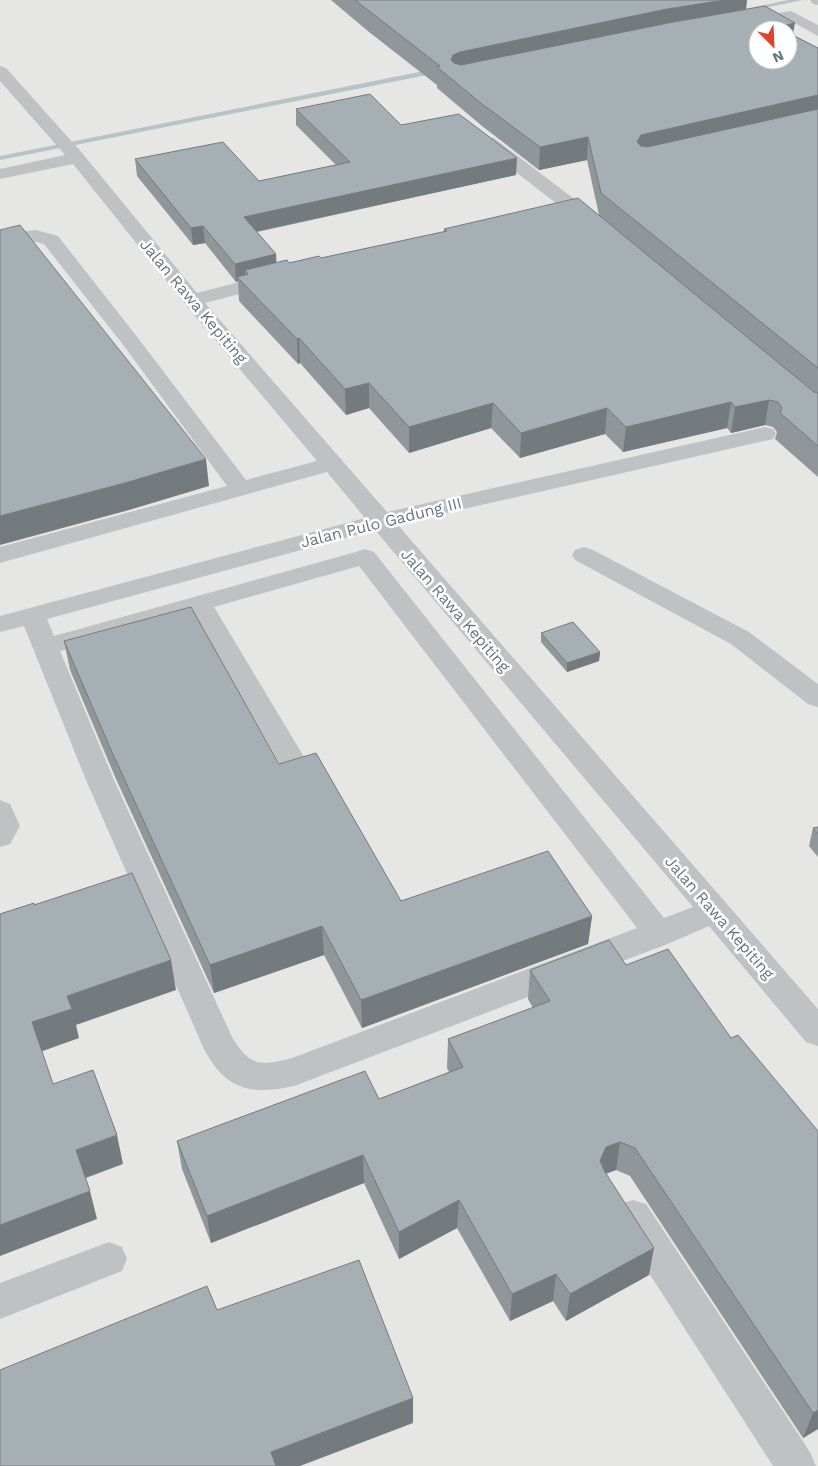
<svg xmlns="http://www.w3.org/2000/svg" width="818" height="1466" font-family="'Work Sans',sans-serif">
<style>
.built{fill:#e6e6e5;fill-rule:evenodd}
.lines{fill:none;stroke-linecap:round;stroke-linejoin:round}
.stream{fill:#b6c4c7;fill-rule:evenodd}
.minor{fill:#bec2c5;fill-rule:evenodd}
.wall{fill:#8f979b}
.shaded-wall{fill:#747b7e}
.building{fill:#a6b0b4;stroke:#747b7e}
.labels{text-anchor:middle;stroke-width:5;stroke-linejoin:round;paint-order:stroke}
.street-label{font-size:16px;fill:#647782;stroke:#fff}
</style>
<rect width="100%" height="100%" fill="#f5f5f1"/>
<path class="built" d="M0 0H818V1466H0ZM758 30H788V60H758Z"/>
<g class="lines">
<g class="stream">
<polygon points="788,0 803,0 748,11 745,9"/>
<polygon points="439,68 442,68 442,72 0,160 0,156"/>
</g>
<g class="minor">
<polygon points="810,0 818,0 818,5 813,4"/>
<polygon points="791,11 818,25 818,36 789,20 745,28 740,26 737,23 740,20 745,18"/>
<path d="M0 66 6 68 83 154 197 293 275 273 282 275 285 279 282 283 205 303 387 512 765 427 773 429 776 434 773 439 397 524 818 1009V1046L806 1042 709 926 670 943 294 1086C250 1096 224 1089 203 1047L86 780 24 626 0 632V616L365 518 327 472 0 563V547L227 486 124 346 44 244 36 242 0 246V234L36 230 58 236 138 338 246 480 317 461 185 304 73 164 0 179V169L65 155 0 81ZM375 530 693 907 664 918 374 552 365 549 356 552 54 636 47 619ZM359 566 637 928 292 1058C260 1066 252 1067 233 1039L114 780 60 651 192 613 289 779 299 782 309 779 313 772 214 607Z"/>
<polygon points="488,137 494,138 602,220 604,224 602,228 595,230 588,228 482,146 479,142 482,138"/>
<polygon points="584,547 593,550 749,632 818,684 818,707 808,704 731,644 575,560 572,555 575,550"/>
<polygon points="0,800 10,804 20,826 10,844 0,847"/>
<polygon points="633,1200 646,1204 810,1452 816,1466 773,1466 620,1228 615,1216 620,1204"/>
<polygon points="109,1242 122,1247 127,1259 122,1271 0,1319 0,1283"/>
</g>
</g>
<g class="wall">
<polygon points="331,0 747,0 746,9 818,48 818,477 775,439 777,432 773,427 765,425 731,433 727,428 623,452 605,434 520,458 491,428 409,453 369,408 346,415 300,363 298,364 239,301 238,281 236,282 205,243 193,245 137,176 135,159 259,181 336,165 296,125 296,109 401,125 516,175 257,232 277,263 289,263 321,258 444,232 444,229 599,215 587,160 539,170 482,126 437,88 437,85 369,32"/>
<polygon points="541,633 600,652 599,661 567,672 541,642"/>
<polygon points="64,641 279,764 401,901 592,916 588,944 362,1028 324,955 214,993 116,779 70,670"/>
<polygon points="818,827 818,857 809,846 813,828"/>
<polygon points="626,965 731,1038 818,1131 818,1429 803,1438 630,1176 616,1170 606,1174 649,1275 566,1321 553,1301 510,1321 457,1228 399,1259 364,1183 211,1243 182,1169 177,1141 379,1099 449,1072 447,1068 448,1039 533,1008 528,999 530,970"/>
</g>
<g class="shaded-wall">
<polygon points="725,0 747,0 745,17 460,73 451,60 453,55 460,52 667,9"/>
<polygon points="795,23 791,44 788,45 788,30 777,30 777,27"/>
<polygon points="818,95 818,114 639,157 637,142 641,135"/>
<polygon points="588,137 587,160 539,170 540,147"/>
<polygon points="517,158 516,175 245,234 244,217"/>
<polygon points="203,226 205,243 193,245 191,228"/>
<polygon points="276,254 277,272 248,274 245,270 246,279 237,277 238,281 236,282 235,264"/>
<polygon points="299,338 300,363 298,364 297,339"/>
<polygon points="369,383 369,408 346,415 345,389"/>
<polygon points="769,400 765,425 731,433 735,407"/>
<polygon points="731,402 727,428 623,452 626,427"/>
<polygon points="493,403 491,428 409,453 409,427"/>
<polygon points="607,408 605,434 520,458 521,433"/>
<polygon points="206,459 209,486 129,510 0,545 0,516"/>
<polygon points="600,652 599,661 567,672 567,663"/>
<polygon points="592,916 588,944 362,1028 361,1000"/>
<polygon points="322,926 324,955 214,993 210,965"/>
<polygon points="171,960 176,990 76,1025 79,1038 40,1052 32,1022 67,996"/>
<polygon points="117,1135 123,1164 83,1179 76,1150"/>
<polygon points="620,1142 616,1170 601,1175 600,1161 606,1147"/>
<polygon points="363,1155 364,1183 211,1243 207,1216"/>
<polygon points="90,1191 97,1219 0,1256 0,1225"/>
<polygon points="459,1200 457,1228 399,1259 399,1232"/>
<polygon points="654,1248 649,1275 566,1321 570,1294"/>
<polygon points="556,1274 553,1301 510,1321 512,1294"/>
<polygon points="413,1398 413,1423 300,1466 273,1466 271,1452"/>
<polygon points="818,1410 818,1429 803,1438 813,1413"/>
</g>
<g class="building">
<polygon points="355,0 725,0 667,9 460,52 453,55 451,60 454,63 461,65 668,23 765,6 795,23 777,27 783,30 758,30 758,60 788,60 788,33 818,48 818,95 641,135 637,142 641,146 647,147 818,109 818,368 601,193 588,137 540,147 482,104 437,67 440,66"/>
<polygon points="370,94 401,125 459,114 517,158 244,217 276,254 235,264 203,226 191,228 135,159 223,142 259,181 350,162 296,109"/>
<polygon points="578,198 814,392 818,393 818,446 780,413 782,408 778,402 769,400 735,407 731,402 626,427 607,408 521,433 493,403 409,427 369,383 345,389 299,338 297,339 237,277 248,274 245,270 287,260 289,263 319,256 321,258 447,231 444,229"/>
<polygon points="20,225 206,459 125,483 0,516 0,230"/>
<polygon points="191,607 279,764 316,753 401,901 548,851 592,916 361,1000 322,926 210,965 111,750 64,641"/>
<polygon points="573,622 600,652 567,663 541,633"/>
<polygon points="818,827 818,834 813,828"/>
<polygon points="132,873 171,960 67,996 72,1009 32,1022 53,1084 93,1070 117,1135 76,1150 90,1191 0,1225 0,914 34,903 34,905"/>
<polygon points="609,940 626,965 668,949 731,1038 738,1035 818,1131 818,1410 813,1413 635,1148 620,1142 606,1147 600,1161 605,1172 654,1248 570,1294 556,1274 512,1294 459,1200 399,1232 363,1155 207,1216 177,1141 365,1071 379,1099 463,1067 448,1039 550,1001 530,970"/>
<polygon points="359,1260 413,1398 271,1452 276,1466 0,1466 0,1370 207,1286 217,1310"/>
</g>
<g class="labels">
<g class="street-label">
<text transform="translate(194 301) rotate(50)" y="6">Jalan Rawa Kepiting</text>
<text transform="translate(381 522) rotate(-14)" y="6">Jalan Pulo Gadung III</text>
<text transform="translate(456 610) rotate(49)" y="6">Jalan Rawa Kepiting</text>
<text transform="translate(720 917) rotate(49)" y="6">Jalan Rawa Kepiting</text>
</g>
</g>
<g transform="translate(773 45) rotate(156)"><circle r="24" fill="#ffffff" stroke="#c1c9cd"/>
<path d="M0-4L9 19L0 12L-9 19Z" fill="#e04326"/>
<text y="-8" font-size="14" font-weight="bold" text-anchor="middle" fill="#647782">N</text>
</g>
</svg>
